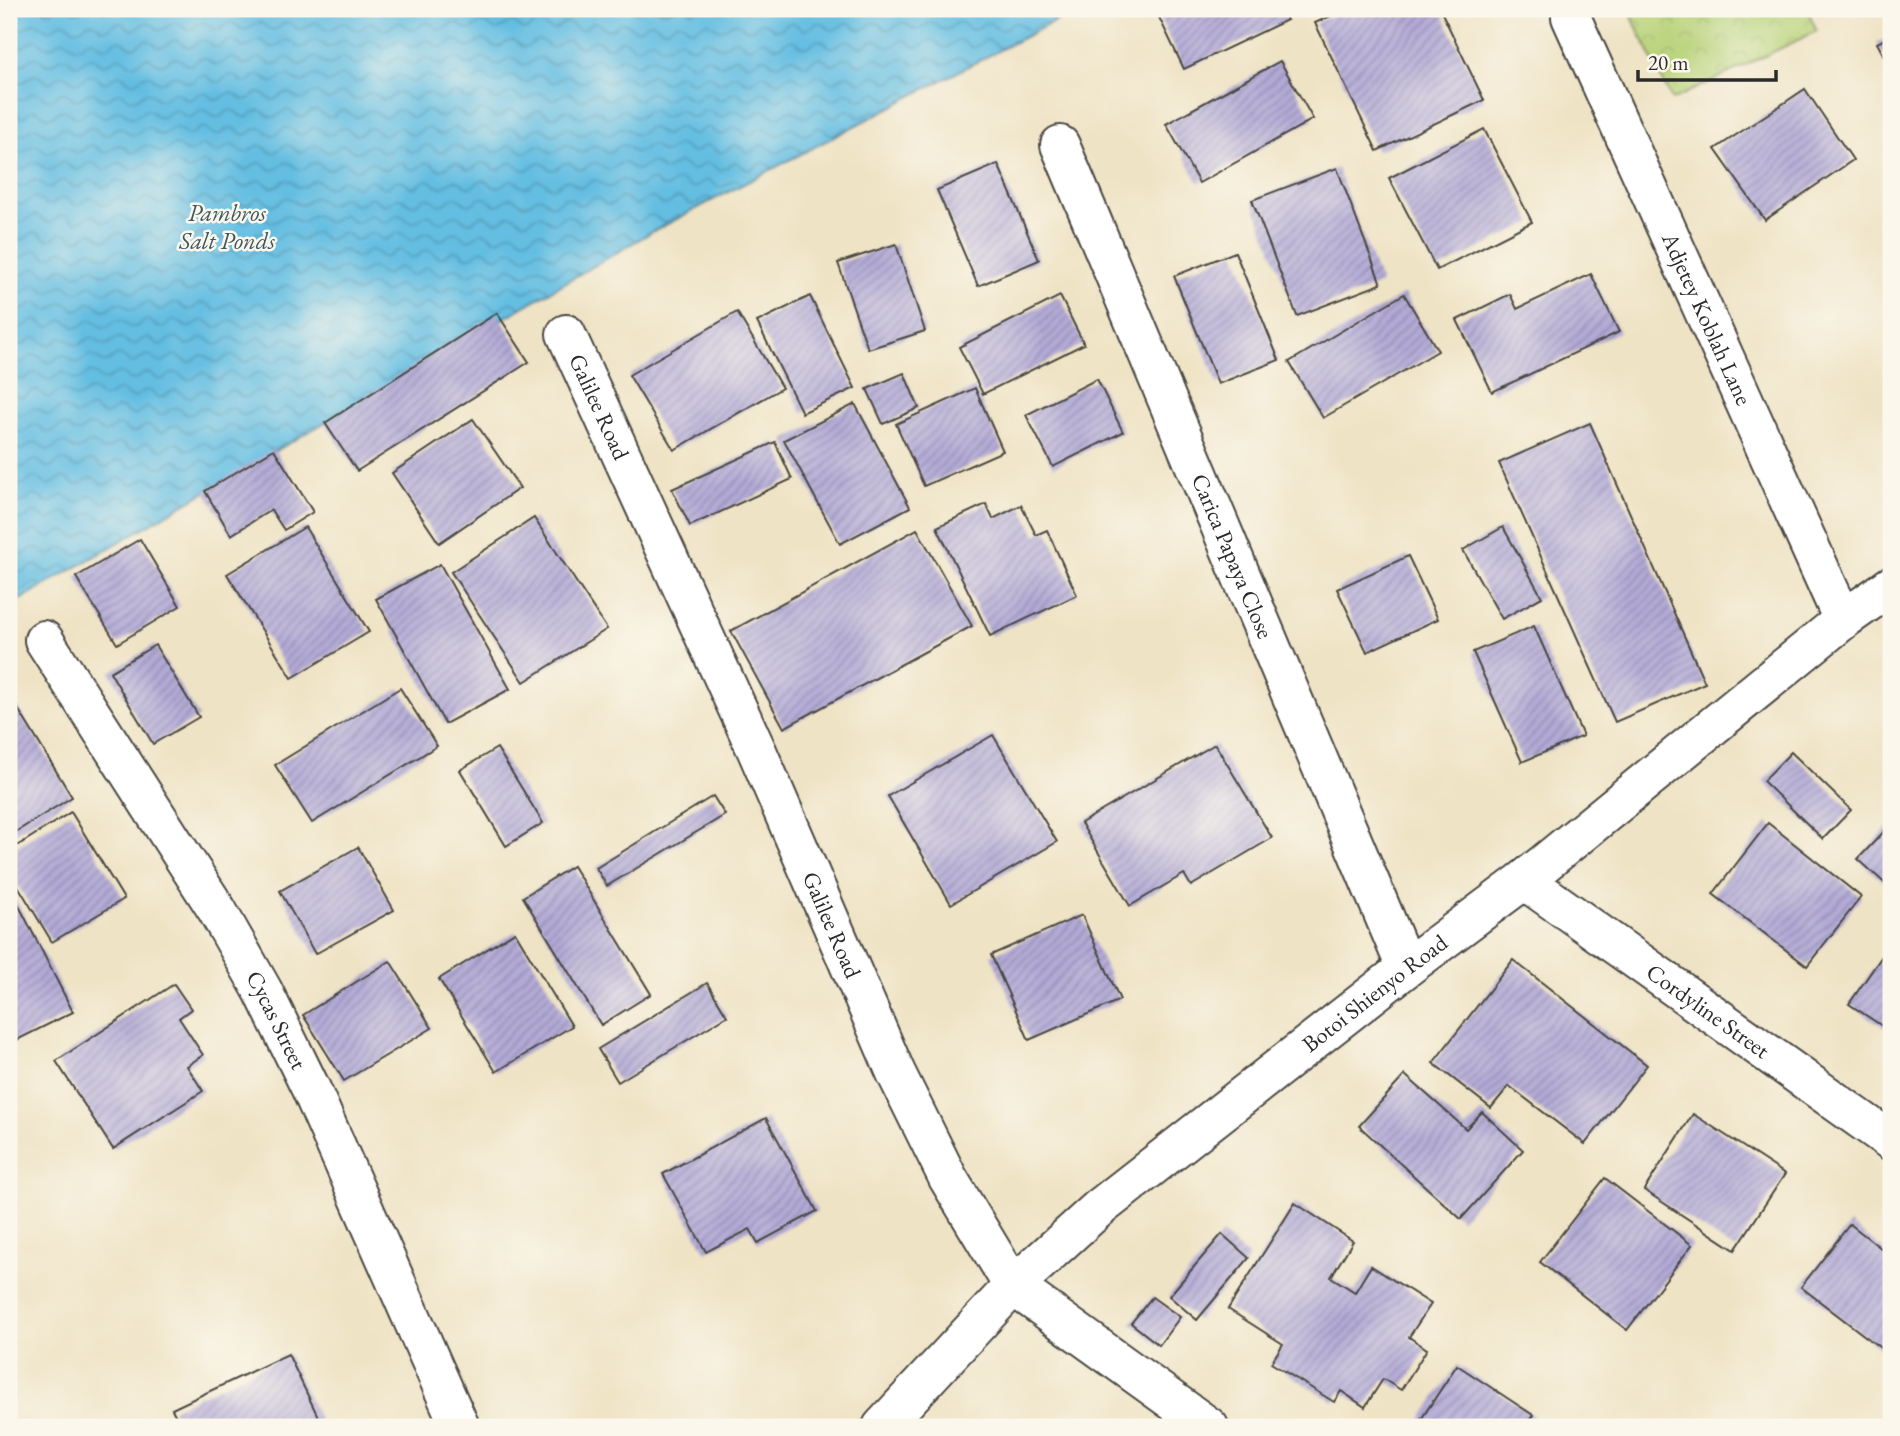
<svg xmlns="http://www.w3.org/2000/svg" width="1900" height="1436" font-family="'EB Garamond',serif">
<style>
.park{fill:url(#park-crowns);stroke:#707e50;stroke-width:2}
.water{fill:url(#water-waves);stroke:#487486;stroke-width:2}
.building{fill:url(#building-hatch)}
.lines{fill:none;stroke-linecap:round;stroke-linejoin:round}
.minor-casing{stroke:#484742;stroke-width:42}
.minor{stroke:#fff;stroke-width:38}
.labels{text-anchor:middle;stroke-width:5;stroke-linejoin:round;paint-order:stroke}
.street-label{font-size:23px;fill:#2b2b2b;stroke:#fbf7ec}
.water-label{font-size:24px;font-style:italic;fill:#3c5762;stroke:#fbf7ec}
</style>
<defs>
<pattern id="park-crowns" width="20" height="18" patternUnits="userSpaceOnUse" patternTransform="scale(1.75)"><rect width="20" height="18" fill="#b6d176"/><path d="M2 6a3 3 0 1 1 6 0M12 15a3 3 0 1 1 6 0" fill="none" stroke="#9db466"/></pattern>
<pattern id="water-waves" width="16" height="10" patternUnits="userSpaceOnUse" patternTransform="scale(1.75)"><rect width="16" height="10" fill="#64bee2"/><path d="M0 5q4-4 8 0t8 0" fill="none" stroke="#539bb7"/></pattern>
<pattern id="building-hatch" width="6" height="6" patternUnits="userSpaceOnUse" patternTransform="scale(1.75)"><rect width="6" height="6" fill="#b3abd7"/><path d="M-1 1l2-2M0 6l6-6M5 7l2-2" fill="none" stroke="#928baf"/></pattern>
</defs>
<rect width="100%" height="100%" fill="#fbf7ec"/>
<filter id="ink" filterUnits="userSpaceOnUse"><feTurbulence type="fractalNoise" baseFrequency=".0143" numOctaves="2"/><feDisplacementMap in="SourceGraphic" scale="14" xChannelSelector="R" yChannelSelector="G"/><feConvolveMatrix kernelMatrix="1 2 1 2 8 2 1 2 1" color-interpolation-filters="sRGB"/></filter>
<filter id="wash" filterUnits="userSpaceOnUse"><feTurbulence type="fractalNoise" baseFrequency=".00686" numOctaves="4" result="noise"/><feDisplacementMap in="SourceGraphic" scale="28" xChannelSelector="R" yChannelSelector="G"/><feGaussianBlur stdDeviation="1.57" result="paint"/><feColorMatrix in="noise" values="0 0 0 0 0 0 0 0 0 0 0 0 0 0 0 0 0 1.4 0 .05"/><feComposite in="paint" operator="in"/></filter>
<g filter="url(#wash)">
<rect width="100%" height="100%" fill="#efe3c5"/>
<polygon class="park" points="1628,9 1807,9 1817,31 1672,100"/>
<polygon class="water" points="9,9 1078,9 652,232 9,606"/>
<g id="blocks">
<g class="building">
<polygon points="1155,9 1281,9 1287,20 1184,69"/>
<polygon points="1346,9 1440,9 1484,100 1377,151 1315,23"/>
<polygon points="1891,36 1891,69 1877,43"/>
<polygon points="1280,61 1313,119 1199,183 1166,124"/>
<polygon points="1805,89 1853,160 1765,220 1715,149"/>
<polygon points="1484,129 1532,222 1437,270 1389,178"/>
<polygon points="998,164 1039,260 978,286 937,190"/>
<polygon points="1337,168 1381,284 1297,316 1252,200"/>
<polygon points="896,244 925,331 868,349 838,263"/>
<polygon points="1235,252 1279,360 1218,384 1174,276"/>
<polygon points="1591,274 1619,332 1492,392 1457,320 1510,294 1517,309"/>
<polygon points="1404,294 1438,351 1323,418 1289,362"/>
<polygon points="810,296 855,388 802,413 757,322"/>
<polygon points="1060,296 1084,344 983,394 959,347"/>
<polygon points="737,312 782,388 674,450 629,375"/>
<polygon points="497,313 529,362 357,471 325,423"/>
<polygon points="904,373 919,408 883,424 867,389"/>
<polygon points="1097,379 1123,432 1053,467 1026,415"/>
<polygon points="975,388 1003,451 924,486 896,424"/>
<polygon points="855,404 910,507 840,544 784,440"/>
<polygon points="473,419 520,488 439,543 392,473"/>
<polygon points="1590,423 1705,683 1615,722 1499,463"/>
<polygon points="775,442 792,479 690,526 672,489"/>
<polygon points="274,449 313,512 284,530 271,510 231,535 205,491"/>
<polygon points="986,504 993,519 1021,505 1036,535 1047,530 1077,595 990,636 937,527"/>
<polygon points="534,518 607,629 524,682 451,572"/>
<polygon points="305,527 369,632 292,678 227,574"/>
<polygon points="1503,527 1542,597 1502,619 1463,550"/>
<polygon points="917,529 972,626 784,728 731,631"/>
<polygon points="140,539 180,606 117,644 76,577"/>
<polygon points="1408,556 1438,619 1367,652 1337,589"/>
<polygon points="440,564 510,689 445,724 376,599"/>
<polygon points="1534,626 1583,736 1522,762 1473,652"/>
<polygon points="155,645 199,717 153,744 110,672"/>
<polygon points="400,688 437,746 312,823 275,765"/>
<polygon points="9,694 72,797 9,836"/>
<polygon points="993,735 1057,842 951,904 888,796"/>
<polygon points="1215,744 1272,838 1191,886 1184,874 1130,906 1081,823"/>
<polygon points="497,748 543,823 506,846 460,770"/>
<polygon points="1791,752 1851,810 1823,839 1763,781"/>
<polygon points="713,796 725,815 607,886 596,868"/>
<polygon points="71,812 124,899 52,942 9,871 9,851"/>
<polygon points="1768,823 1861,897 1807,966 1713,894"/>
<polygon points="1891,824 1891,889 1858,859"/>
<polygon points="358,847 394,910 315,954 280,891"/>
<polygon points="573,866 651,994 601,1025 523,897"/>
<polygon points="9,886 73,1012 9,1044"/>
<polygon points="1082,915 1120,1000 1029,1040 991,955"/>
<polygon points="515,932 572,1026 496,1072 439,979"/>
<polygon points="1891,943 1891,1032 1849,1004"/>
<polygon points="1513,960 1647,1065 1585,1144 1509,1086 1491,1108 1433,1063"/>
<polygon points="390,961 432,1028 344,1081 303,1015"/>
<polygon points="707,983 727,1016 618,1082 598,1049"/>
<polygon points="174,984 191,1009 179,1018 203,1055 187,1066 203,1091 113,1149 56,1061"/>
<polygon points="1405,1075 1466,1129 1482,1112 1523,1150 1461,1219 1359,1126"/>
<polygon points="1693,1114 1785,1174 1735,1250 1644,1190"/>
<polygon points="766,1118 817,1211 758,1243 750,1229 706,1252 663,1174"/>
<polygon points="1605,1178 1692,1245 1627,1330 1540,1262"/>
<polygon points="1295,1203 1353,1241 1331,1277 1355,1292 1371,1266 1431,1304 1409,1337 1427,1349 1401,1390 1383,1379 1365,1407 1341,1391 1334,1402 1271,1363 1283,1344 1228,1309"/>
<polygon points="1850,1224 1891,1256 1891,1356 1801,1287"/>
<polygon points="1222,1234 1249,1258 1197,1320 1169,1296"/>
<polygon points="1152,1297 1180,1317 1159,1345 1131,1323"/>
<polygon points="288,1354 323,1427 181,1427 172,1409"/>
<polygon points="1457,1365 1533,1415 1525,1427 1416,1427"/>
</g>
</g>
</g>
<g filter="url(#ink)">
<use href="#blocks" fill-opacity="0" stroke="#484742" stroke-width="2"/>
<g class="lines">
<defs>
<g id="minor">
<path id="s1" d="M1571 17 1843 620"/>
<path id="s2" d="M1060 145 1406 968"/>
<path id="s3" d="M566 334 757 751 896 1073 948 1178 1013 1286 1209 1427"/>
<path id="s4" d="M44 640 217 910 263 991 311 1089 460 1427"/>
<path id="s5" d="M1524 880 1891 1141"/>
<path id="s6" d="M882 1427 1013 1286 1098 1209 1406 968 1524 880 1843 620 1891 586"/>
</g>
</defs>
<use href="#minor" class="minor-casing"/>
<use href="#minor" class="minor"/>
</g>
</g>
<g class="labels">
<g class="street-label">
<text dy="8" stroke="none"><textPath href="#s1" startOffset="331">Adjetey Koblah Lane</textPath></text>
<text dy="8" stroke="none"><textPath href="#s3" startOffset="80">Galilee Road</textPath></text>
<text dy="8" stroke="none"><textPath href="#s2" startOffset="446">Carica Papaya Close</textPath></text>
<text dy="8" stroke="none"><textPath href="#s3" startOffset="648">Galilee Road</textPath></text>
<text dy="8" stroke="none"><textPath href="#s6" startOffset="658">Botoi Shienyo Road</textPath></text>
<text dy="8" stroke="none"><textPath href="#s5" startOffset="226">Cordyline Street</textPath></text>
<text dy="8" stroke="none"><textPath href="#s4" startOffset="446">Cycas Street</textPath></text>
</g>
<g class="water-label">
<text x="227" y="221">Pambros<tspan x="227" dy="28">Salt Ponds</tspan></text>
</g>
</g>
<rect width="1900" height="1436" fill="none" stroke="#fbf7ec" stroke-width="35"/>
<path d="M1638 70v10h138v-10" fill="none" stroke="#2b2b2b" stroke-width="3.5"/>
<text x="1648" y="70" font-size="21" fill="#2b2b2b" stroke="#fbf7ec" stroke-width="5" paint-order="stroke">20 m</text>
</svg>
